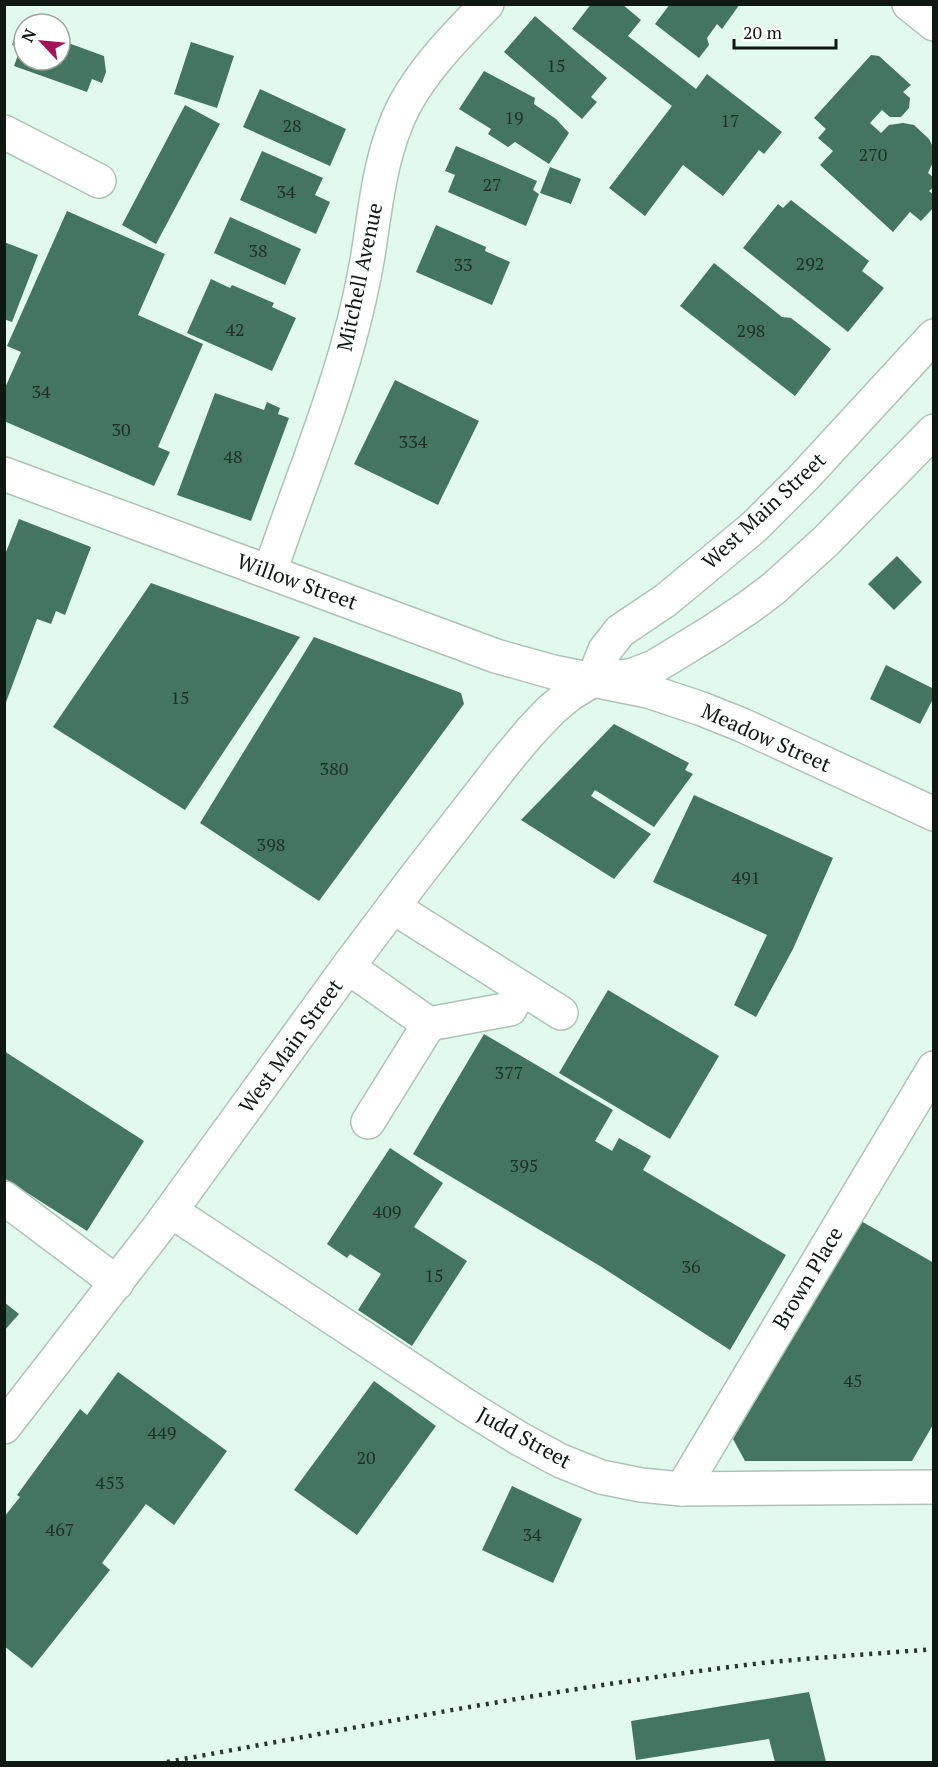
<svg xmlns="http://www.w3.org/2000/svg" width="938" height="1767" font-family="'PT Serif',serif">
<style>
.building{fill:#447560}
.lines{fill:none;stroke-linecap:round;stroke-linejoin:round}
.minor-casing{stroke:#acc3b8;stroke-width:36}
.major-casing{stroke:#acc3b8;stroke-width:36}
.minor{stroke:#fff;stroke-width:33}
.major{stroke:#fff;stroke-width:33}
.rail{stroke:#2a342f;stroke-width:4.5;stroke-dasharray:3 6;stroke-linecap:butt}
.labels{text-anchor:middle;stroke-width:6;stroke-linejoin:round;paint-order:stroke}
.number-label{font-size:18px;fill:#1d2f27}
.street-label{font-size:21px;fill:#101814;stroke:#fff}
</style>
<rect width="100%" height="100%" fill="#e2faee"/>
<g class="building">
<polygon points="591,4 622,4 641,20 628,36 696,89 707,74 782,132 764,154 759,150 723,196 683,165 645,216 609,188 672,106 572,29"/>
<polygon points="670,4 740,4 722,29 717,24 707,38 709,45 699,58 655,24"/>
<polygon points="535,16 607,78 591,97 597,102 582,119 504,52"/>
<polygon points="17,32 24,34 24,60 60,60 60,40 104,56 106,72 102,83 92,79 87,92 14,66 21,47 12,45"/>
<polygon points="191,42 234,56 217,108 174,94"/>
<polygon points="871,55 879,56 911,85 903,92 910,98 909,108 901,117 890,117 882,110 870,123 881,133 889,125 903,123 914,125 929,139 933,147 934,160 928,173 934,178 934,187 929,191 934,195 934,207 921,221 910,212 893,232 820,165 833,151 818,138 826,129 814,118"/>
<polygon points="484,71 535,98 534,104 556,119 569,133 549,164 515,142 508,147 488,134 491,129 459,109"/>
<polygon points="260,89 346,129 330,166 243,127"/>
<polygon points="185,105 220,124 156,244 122,225"/>
<polygon points="456,146 537,181 533,190 539,194 526,226 448,192 455,175 445,171"/>
<polygon points="262,151 323,178 315,195 330,202 316,234 240,200"/>
<polygon points="550,167 581,179 571,204 540,193"/>
<polygon points="791,200 869,261 862,271 884,288 848,332 743,248 778,204 783,208"/>
<polygon points="67,211 165,254 138,315 203,344 158,447 170,452 154,486 4,421 4,390 21,352 7,346"/>
<polygon points="230,217 301,249 285,285 214,253"/>
<polygon points="436,225 486,247 485,251 510,262 492,305 416,272"/>
<polygon points="4,242 38,255 12,322 4,319"/>
<polygon points="714,263 782,317 791,318 831,349 795,396 680,306"/>
<polygon points="211,279 230,288 232,285 274,303 272,307 296,318 272,371 187,333"/>
<polygon points="395,380 479,421 438,505 354,464"/>
<polygon points="215,393 264,410 267,402 280,408 278,414 289,418 251,521 177,495"/>
<polygon points="19,519 91,547 65,615 56,611 51,624 37,619 5,705 4,557"/>
<polygon points="897,556 922,582 894,610 868,584"/>
<polygon points="151,583 300,637 185,810 53,727"/>
<polygon points="314,637 461,693 464,704 319,901 200,823"/>
<polygon points="886,665 934,689 934,697 920,724 870,699"/>
<polygon points="614,724 689,763 685,770 693,774 654,827 595,790 591,796 651,834 614,879 521,820"/>
<polygon points="694,795 833,858 793,949 756,1017 734,1005 767,935 653,882"/>
<polygon points="608,990 719,1056 670,1139 559,1073"/>
<polygon points="484,1034 613,1110 595,1141 612,1151 619,1138 651,1156 643,1170 786,1255 730,1350 600,1266 413,1154"/>
<polygon points="4,1051 144,1141 87,1231 4,1178"/>
<polygon points="390,1148 443,1183 414,1227 467,1261 412,1346 358,1310 381,1274 350,1254 347,1258 327,1244"/>
<polygon points="861,1221 934,1263 934,1423 912,1461 745,1461 733,1439"/>
<polygon points="4,1302 19,1314 4,1331"/>
<polygon points="118,1372 227,1451 174,1525 146,1504 102,1563 110,1570 32,1668 4,1646 4,1517 20,1497 17,1495 80,1409 87,1415"/>
<polygon points="374,1381 436,1426 357,1535 294,1490"/>
<polygon points="512,1486 582,1519 553,1583 482,1550"/>
<polygon points="809,1692 826,1762 775,1762 769,1739 636,1760 631,1721"/>
</g>
<g class="lines">
<defs>
<g id="minor">
<polyline points="909,4 934,24"/>
<polyline points="4,132 99,181"/>
<path d="M270 572C295 496 327 421 348 344 356 315 363 285 368 255 376 205 380 153 404 106 425 67 456 36 487 4"/>
<polyline points="393,907 561,1013"/>
<polyline points="348,967 429,1024 510,1009 521,988"/>
<polyline points="368,1122 429,1024"/>
<polyline points="4,1198 117,1283"/>
<polyline points="171,1211 468,1407 520,1439 561,1461 601,1477 641,1485 682,1489 934,1487"/>
<polyline points="682,1489 934,1068"/>
</g>
<g id="major">
<polyline points="4,474 496,656 553,672 648,691 702,709 742,725 934,814"/>
<polyline points="593,680 605,650 620,631 666,600 754,527 805,476 934,336"/>
<polyline points="4,1427 159,1227 350,964 414,879 505,762 530,732 551,710 570,694 593,680 630,676 654,667 713,631 749,607 773,589 826,541 934,431"/>
</g>
</defs>
<use href="#minor" class="minor-casing"/>
<use href="#major" class="major-casing"/>
<use href="#minor" class="minor"/>
<use href="#major" class="major"/>
<path class="rail" d="M167 1762C365 1726 562 1687 762 1663 819 1657 876 1654 934 1649"/>
</g>
<g class="labels">
<g class="number-label">
<text x="556" y="72">15</text>
<text x="514" y="124">19</text>
<text x="730" y="127">17</text>
<text x="292" y="132">28</text>
<text x="873" y="161">270</text>
<text x="492" y="191">27</text>
<text x="286" y="198">34</text>
<text x="258" y="257">38</text>
<text x="810" y="270">292</text>
<text x="463" y="271">33</text>
<text x="235" y="336">42</text>
<text x="751" y="337">298</text>
<text x="41" y="398">34</text>
<text x="121" y="436">30</text>
<text x="413" y="448">334</text>
<text x="233" y="463">48</text>
<text x="180" y="704">15</text>
<text x="334" y="775">380</text>
<text x="271" y="851">398</text>
<text x="746" y="884">491</text>
<text x="509" y="1079">377</text>
<text x="524" y="1172">395</text>
<text x="387" y="1218">409</text>
<text x="691" y="1273">36</text>
<text x="434" y="1282">15</text>
<text x="853" y="1387">45</text>
<text x="162" y="1439">449</text>
<text x="366" y="1464">20</text>
<text x="110" y="1489">453</text>
<text x="60" y="1536">467</text>
<text x="532" y="1541">34</text>
</g>
<g class="street-label">
<text transform="translate(360 277) rotate(-78)" y="7">Mitchell Avenue</text>
<text transform="translate(764 511) rotate(-43)" y="7">West Main Street</text>
<text transform="translate(297 582) rotate(20)" y="7">Willow Street</text>
<text transform="translate(766 738) rotate(24)" y="7">Meadow Street</text>
<text transform="translate(291 1046) rotate(-54)" y="7">West Main Street</text>
<text transform="translate(808 1278) rotate(-59)" y="7">Brown Place</text>
<text transform="translate(524 1438) rotate(29)" y="7">Judd Street</text>
</g>
</g>
<rect width="938" height="1767" fill="none" stroke="#101814" stroke-width="12"/>
<g transform="translate(42 42) rotate(296)"><circle r="28" fill="#ffffff" stroke="#9fa3a1" stroke-width="1.5"/>
<path d="M0-4.5L10 22L0 15L-10 22Z" fill="#a31357"/>
<text y="-9" font-size="16" font-weight="bold" text-anchor="middle" fill="#101814">N</text>
</g>
<path d="M734 39v9h102v-9" fill="none" stroke="#101814" stroke-width="3"/>
<text x="743" y="39" font-size="18" fill="#101814" stroke="#ffffff" stroke-width="4.5" paint-order="stroke">20 m</text>
</svg>
